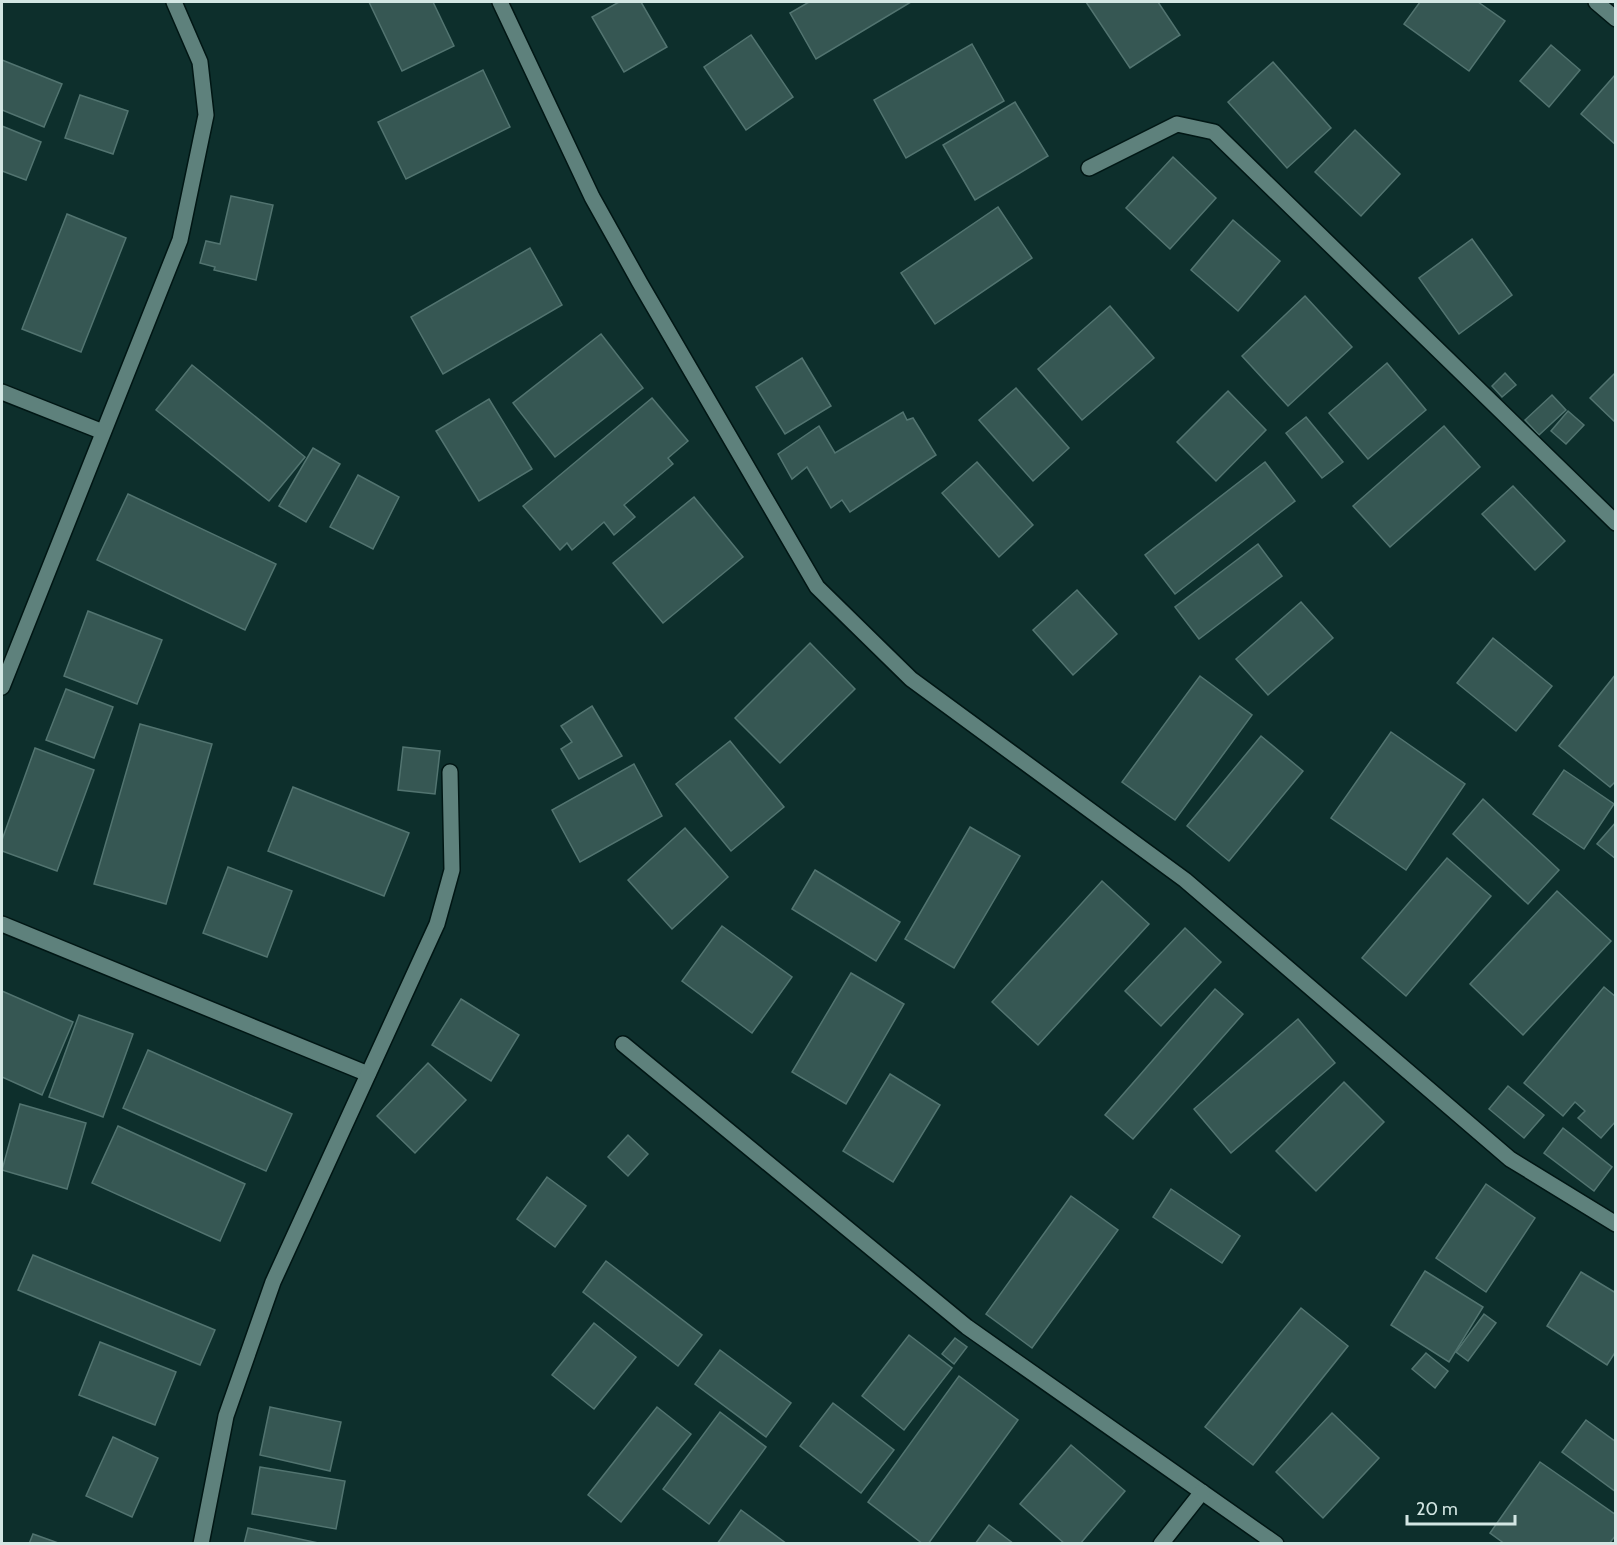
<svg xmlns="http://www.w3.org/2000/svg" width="1617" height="1545" font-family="Cabin,sans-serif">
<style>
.building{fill:#365753;stroke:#527470;stroke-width:1.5}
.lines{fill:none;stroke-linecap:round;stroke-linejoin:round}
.minor-casing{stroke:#001614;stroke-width:18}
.minor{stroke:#5e817c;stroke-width:15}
</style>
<rect width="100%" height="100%" fill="#0d2f2c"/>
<g class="building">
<path d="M369,2H433L454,46L402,71Z"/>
<path d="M619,2H641L667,47L624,72L592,17Z"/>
<path d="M809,2H911L816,59L790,13Z"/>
<path d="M1086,2H1158L1180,35L1130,68Z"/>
<path d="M1420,2H1478L1505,21L1469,71L1404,24Z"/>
<path d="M751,35L793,97L746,130L704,67Z"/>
<path d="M972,44L1004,101L906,158L874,100Z"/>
<path d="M1551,45L1580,70L1549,107L1520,81Z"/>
<path d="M2,60L62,84L44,127L2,110Z"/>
<path d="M1273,62L1331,128L1287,168L1228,102Z"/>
<path d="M483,70L510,127L406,179L378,122Z"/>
<path d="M1615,75H1616V145L1581,114Z"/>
<path d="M80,95L128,111L113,154L65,138Z"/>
<path d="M1015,102L1048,156L975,200L943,145Z"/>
<path d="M2,126L41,142L26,180L2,171Z"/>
<path d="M1355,130L1400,174L1361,216L1315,172Z"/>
<path d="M1173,157L1216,198L1170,249L1126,208Z"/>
<path d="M231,196L273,205L256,280L214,270L215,267L200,263L206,241L220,244Z"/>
<path d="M998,207L1032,258L935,324L901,273Z"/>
<path d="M67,214L126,238L81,352L22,329Z"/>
<path d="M1233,220L1280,261L1238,311L1191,270Z"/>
<path d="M1472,239L1512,295L1459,334L1419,278Z"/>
<path d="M530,248L562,305L443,374L411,317Z"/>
<path d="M1305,296L1352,347L1288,406L1242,356Z"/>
<path d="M1110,306L1154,358L1082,420L1038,369Z"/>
<path d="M601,334L643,388L555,457L513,403Z"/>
<path d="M802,358L831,406L785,434L756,387Z"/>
<path d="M1387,363L1426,410L1368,459L1329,413Z"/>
<path d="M192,365L305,457L269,501L156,410Z"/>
<path d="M1616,372V423L1590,398Z"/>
<path d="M1505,373L1516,385L1502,397L1492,386Z"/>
<path d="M1016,388L1069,448L1033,481L979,420Z"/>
<path d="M1228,391L1266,430L1216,481L1177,442Z"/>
<path d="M1552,395L1566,410L1539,435L1525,420Z"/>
<path d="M652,398L688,441L668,458L673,464L624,505L635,517L614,535L604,522L572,550L567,543L560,550L523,506Z"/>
<path d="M489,399L532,469L479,501L436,431Z"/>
<path d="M1568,411L1584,425L1566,444L1551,431Z"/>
<path d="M903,412L907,420L913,418L936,455L850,512L842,500L831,508L807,467L792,479L778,454L819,426L835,453Z"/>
<path d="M1306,417L1343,462L1322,478L1286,433Z"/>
<path d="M1444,426L1480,467L1390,547L1353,506Z"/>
<path d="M313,448L340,464L306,522L279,506Z"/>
<path d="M977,462L1033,525L999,557L942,493Z"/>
<path d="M1265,462L1295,501L1175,594L1145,555Z"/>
<path d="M358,475L399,497L373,549L330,527Z"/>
<path d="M1513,486L1565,541L1535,570L1482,514Z"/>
<path d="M128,494L276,564L245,630L97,560Z"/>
<path d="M694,497L743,557L663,623L613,563Z"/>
<path d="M1258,544L1282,576L1199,639L1175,607Z"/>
<path d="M1077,590L1117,634L1073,675L1033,630Z"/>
<path d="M1301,602L1333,638L1268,695L1236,659Z"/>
<path d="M88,611L162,640L137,704L64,676Z"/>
<path d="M1493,638L1552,686L1516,731L1457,683Z"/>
<path d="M810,643L855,689L780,763L735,718Z"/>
<path d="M1616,674V781L1610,787L1559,746Z"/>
<path d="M1200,676L1252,715L1175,820L1122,782Z"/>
<path d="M66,689L113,707L94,758L46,740Z"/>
<path d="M592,706L622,756L579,779L561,749L572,742L561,726Z"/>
<path d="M140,724L212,744L166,904L94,884Z"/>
<path d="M1391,732L1465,784L1406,870L1331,818Z"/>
<path d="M1261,736L1303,771L1229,861L1187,826Z"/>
<path d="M730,741L784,807L731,851L676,784Z"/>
<path d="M403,747L440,751L435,794L398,790Z"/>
<path d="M35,748L94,770L57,871L2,851V840Z"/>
<path d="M634,764L662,816L580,862L552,810Z"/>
<path d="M1564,770L1614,804L1584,849L1533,814Z"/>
<path d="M293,787L409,833L384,896L268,851Z"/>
<path d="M1483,799L1559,870L1528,904L1453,834Z"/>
<path d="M1616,822V859L1597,844Z"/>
<path d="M970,827L1020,856L954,968L905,939Z"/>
<path d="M685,828L728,877L672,929L628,880Z"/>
<path d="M1447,858L1491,896L1406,996L1362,958Z"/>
<path d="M228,867L292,891L267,957L203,933Z"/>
<path d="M815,870L900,922L876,961L792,909Z"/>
<path d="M1102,881L1149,924L1038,1045L992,1002Z"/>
<path d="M1557,891L1611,941L1523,1035L1470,984Z"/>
<path d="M722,926L792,977L752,1033L682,981Z"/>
<path d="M1185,928L1221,962L1161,1026L1125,991Z"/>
<path d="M851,973L904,1004L846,1104L792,1072Z"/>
<path d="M1604,987L1616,997V1121L1601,1138L1578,1118L1585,1111L1575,1102L1563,1116L1524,1083Z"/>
<path d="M1215,989L1243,1014L1133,1139L1105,1115Z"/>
<path d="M2,991L73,1022L42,1095L2,1077Z"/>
<path d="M461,999L519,1035L491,1081L432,1045Z"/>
<path d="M79,1015L133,1034L103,1117L49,1097Z"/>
<path d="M1298,1019L1335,1063L1231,1153L1194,1109Z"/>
<path d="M148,1050L292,1114L266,1171L123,1108Z"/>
<path d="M428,1063L466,1100L415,1153L377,1116Z"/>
<path d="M890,1074L940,1105L893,1182L843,1151Z"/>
<path d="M1344,1082L1384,1122L1316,1191L1276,1151Z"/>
<path d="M1508,1086L1544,1115L1524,1138L1489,1109Z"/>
<path d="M20,1104L86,1123L67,1189L2,1170Z"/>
<path d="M118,1126L245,1184L220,1241L92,1183Z"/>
<path d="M1563,1128L1612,1167L1594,1191L1544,1153Z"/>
<path d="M628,1135L648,1154L628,1176L608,1157Z"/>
<path d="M547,1177L586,1206L555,1247L517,1219Z"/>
<path d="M1486,1184L1535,1218L1486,1292L1436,1258Z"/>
<path d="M1171,1189L1240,1236L1222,1263L1153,1217Z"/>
<path d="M1071,1196L1118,1230L1032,1348L986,1314Z"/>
<path d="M33,1255L215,1330L200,1365L18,1290Z"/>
<path d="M606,1261L702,1335L678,1366L583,1292Z"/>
<path d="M1425,1271L1483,1307L1449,1362L1391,1325Z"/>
<path d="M1581,1272L1616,1293V1351L1607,1365L1547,1326Z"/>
<path d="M1301,1308L1348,1346L1253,1465L1205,1427Z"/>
<path d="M1484,1314L1496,1323L1468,1361L1456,1352Z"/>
<path d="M594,1323L636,1357L594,1409L552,1375Z"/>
<path d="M909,1335L952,1368L904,1430L862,1396Z"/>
<path d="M955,1338L967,1347L954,1364L942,1354Z"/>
<path d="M100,1342L176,1372L155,1425L79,1395Z"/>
<path d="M720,1350L791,1403L766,1437L695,1384Z"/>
<path d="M1426,1353L1448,1371L1435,1388L1412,1369Z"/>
<path d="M959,1376L1018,1420L928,1544H923L868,1502Z"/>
<path d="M833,1403L894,1450L861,1493L800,1446Z"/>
<path d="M270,1407L341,1422L330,1471L260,1455Z"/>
<path d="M657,1407L691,1434L621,1522L588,1495Z"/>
<path d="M720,1412L766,1447L709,1524L663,1489Z"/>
<path d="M1332,1413L1379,1458L1323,1518L1276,1472Z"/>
<path d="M1586,1420L1616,1442V1492L1562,1452Z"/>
<path d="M113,1437L158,1458L132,1517L86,1496Z"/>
<path d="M1071,1445L1125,1491L1080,1544H1065L1020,1504Z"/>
<path d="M1540,1462L1616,1515V1535L1609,1544H1505L1490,1533Z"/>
<path d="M260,1467L345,1481L336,1529L252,1514Z"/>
<path d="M741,1510L787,1544H717Z"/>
<path d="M989,1525L1014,1544H975Z"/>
<path d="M248,1528L323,1544H244Z"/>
<path d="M33,1534L61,1544H29Z"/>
</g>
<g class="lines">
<g class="minor-casing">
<g id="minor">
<path d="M500,2L592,197L640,283L817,587L911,679L1185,880L1510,1159L1616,1224"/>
<path d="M1596,2L1616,19"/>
<path d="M1089,168L1177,124L1214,132L1616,523"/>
<path d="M2,392L103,432"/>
<path d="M2,687L180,240L206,115L200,62L174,2"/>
<path d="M2,924L368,1074"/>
<path d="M623,1044L967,1327L1276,1544"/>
<path d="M201,1544L226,1416L273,1282L437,924L452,870L450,772"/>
<path d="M1161,1544L1202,1492"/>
</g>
</g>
<use href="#minor" class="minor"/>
</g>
<rect width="1617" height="1545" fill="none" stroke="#d3e6e3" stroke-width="6"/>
<path d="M1407 1515v9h108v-9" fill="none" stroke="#d3e6e3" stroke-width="3"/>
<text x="1416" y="1515" font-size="18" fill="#d3e6e3" stroke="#0d2f2c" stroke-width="4.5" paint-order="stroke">20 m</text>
</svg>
